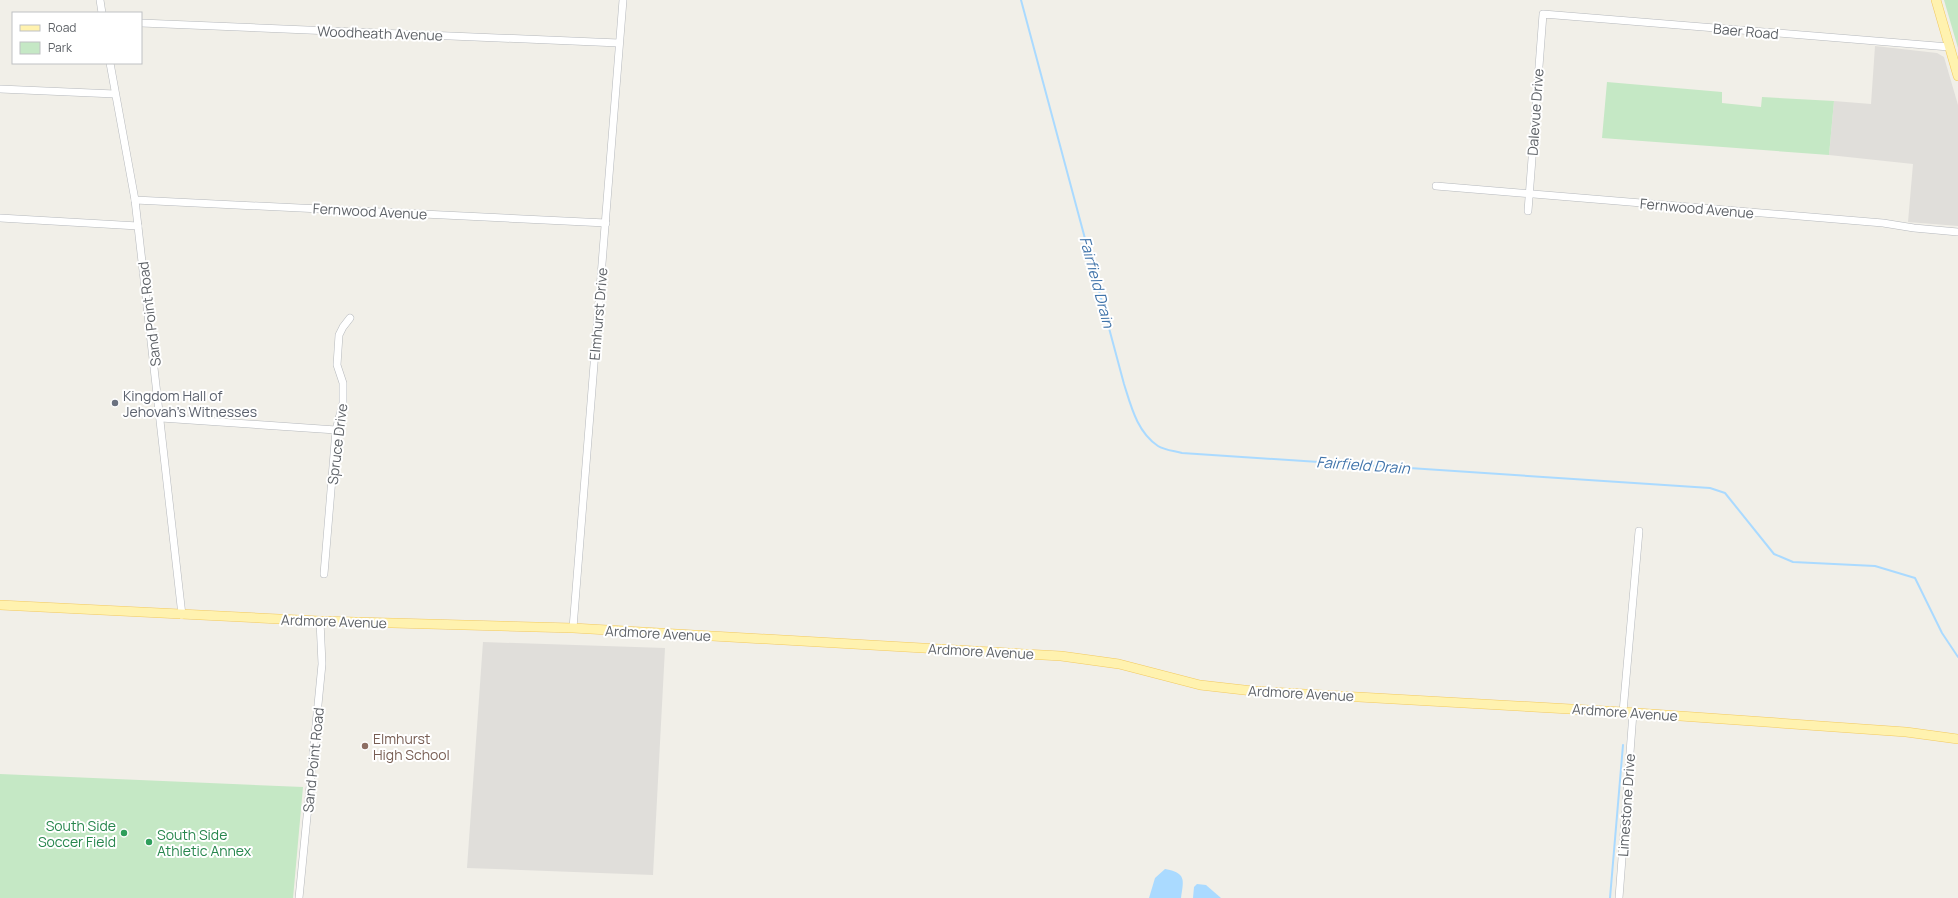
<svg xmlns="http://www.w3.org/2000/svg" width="1958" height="898" font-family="Manrope,sans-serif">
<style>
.industrial{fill:#e0deda}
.green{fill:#c5e8c5}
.water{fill:#aadaff}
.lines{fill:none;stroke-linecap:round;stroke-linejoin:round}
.stream{stroke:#aadaff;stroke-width:2}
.minor-casing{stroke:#b5b8bc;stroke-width:8}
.major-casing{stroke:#f2c960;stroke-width:10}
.minor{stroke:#fff;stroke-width:7}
.major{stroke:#fff2af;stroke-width:9}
.worship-dot{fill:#6b7280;stroke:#fff;stroke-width:1.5}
.education-dot{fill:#8d6e63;stroke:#fff;stroke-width:1.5}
.leisure-dot{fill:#2e9e5b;stroke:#fff;stroke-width:1.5}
.labels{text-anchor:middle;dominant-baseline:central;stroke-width:4;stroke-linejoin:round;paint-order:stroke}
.street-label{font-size:14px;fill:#5f6368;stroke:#fff}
.worship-label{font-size:14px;fill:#5b616d;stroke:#fff;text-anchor:start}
.education-label{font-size:14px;fill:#785e54;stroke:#fff;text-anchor:start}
.leisure-label{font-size:14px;fill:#27864d;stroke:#fff;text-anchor:end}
.water-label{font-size:15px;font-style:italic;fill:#4174aa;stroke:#fff}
</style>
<rect width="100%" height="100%" fill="#f1efe8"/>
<g class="industrial">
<path d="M1875,46L1937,53L1944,57L1958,105V226L1908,222L1913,164L1829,155L1834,101L1871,104Z"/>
<path d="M483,642L665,648L653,875L467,868Z"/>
</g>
<g class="green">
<path d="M1944,0H1958V48Z"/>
<path d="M1607,82L1722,92V103L1761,107L1762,97L1834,101L1829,155L1602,138Z"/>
<path d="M0,774L303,787L293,898H0Z"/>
</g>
<g class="water">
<path d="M1165,869C1186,873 1184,879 1181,898H1149L1155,878Z"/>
<path d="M1197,884L1206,885L1221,898H1193L1194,887Z"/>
</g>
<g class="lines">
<g class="stream">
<path d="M1021,0L1124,384C1131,406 1137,432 1158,446C1164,450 1175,451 1182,453L1710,488L1725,493L1774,554L1793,562L1875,566L1915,578L1942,633L1958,657"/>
<path d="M1610,898L1623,745"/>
</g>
<g class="minor-casing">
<g id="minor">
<path d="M100,0L102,13"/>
<path d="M141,23L619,43"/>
<path d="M110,63L135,200L182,615"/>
<path d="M0,89L115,94"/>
<path d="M1436,186L1883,223L1914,228L1958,232"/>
<path d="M135,200L606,223"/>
<path d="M1528,211L1543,14L1949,47"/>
<path d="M0,218L138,226"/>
<path d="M161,418L336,430"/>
<path d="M324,574L336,430L343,403V383L337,365L339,335L343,327L350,318"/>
<path d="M573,628L623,0"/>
<path d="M1623,712L1639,531"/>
<path d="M299,898L322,664L320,621"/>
<path d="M1619,898L1633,713"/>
</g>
</g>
<g class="major-casing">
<g id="major">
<path d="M1936,0L1958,76"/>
<path d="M0,605L320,621L573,628L1061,656L1119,664L1200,685L1253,691L1623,712L1906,732L1958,739"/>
</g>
</g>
<use href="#minor" class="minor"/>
<use href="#major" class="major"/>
</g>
<circle class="worship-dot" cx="115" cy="403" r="4"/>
<circle class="education-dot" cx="365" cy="746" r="4"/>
<g class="leisure-dot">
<circle cx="124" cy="833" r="4"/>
<circle cx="149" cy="842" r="4"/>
</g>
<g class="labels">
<g class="street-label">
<text transform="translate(1746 31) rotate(5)">Baer Road</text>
<text transform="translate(380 33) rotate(2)">Woodheath Avenue</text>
<text transform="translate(1535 112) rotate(-86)">Dalevue Drive</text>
<text transform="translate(1697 208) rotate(5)">Fernwood Avenue</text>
<text transform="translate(370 211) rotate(3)">Fernwood Avenue</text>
<text transform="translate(149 314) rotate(-97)">Sand Point Road</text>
<text transform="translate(598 314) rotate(-85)">Elmhurst Drive</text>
<text transform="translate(337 444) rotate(-83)">Spruce Drive</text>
<text transform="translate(334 621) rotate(2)">Ardmore Avenue</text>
<text transform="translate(658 633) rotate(3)">Ardmore Avenue</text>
<text transform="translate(981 651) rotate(3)">Ardmore Avenue</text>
<text transform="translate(1301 693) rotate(3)">Ardmore Avenue</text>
<text transform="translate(1625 712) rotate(4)">Ardmore Avenue</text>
<text transform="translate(313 760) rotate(-84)">Sand Point Road</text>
<text transform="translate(1626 805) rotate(-86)">Limestone Drive</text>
</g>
<g class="worship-label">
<text x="123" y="395">Kingdom Hall of<tspan x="123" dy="16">Jehovah's Witnesses</tspan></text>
</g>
<g class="education-label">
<text x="373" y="738">Elmhurst<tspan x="373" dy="16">High School</tspan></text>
</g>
<g class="leisure-label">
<text x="116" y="825">South Side<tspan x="116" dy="16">Soccer Field</tspan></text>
<text x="157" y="834" text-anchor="start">South Side<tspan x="157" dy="16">Athletic Annex</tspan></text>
</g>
<g class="water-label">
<text transform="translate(1097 282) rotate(75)">Fairfield Drain</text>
<text transform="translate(1363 465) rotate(4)">Fairfield Drain</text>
</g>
</g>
<rect x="12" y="12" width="130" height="52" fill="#ffffff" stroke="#bfc1c3"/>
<rect x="20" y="25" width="20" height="6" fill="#fff2af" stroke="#bfc1c3"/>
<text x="48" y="32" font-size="12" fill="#5f6368">Road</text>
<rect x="20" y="42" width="20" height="12" fill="#c5e8c5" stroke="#bfc1c3"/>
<text x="48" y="52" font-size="12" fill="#5f6368">Park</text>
</svg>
